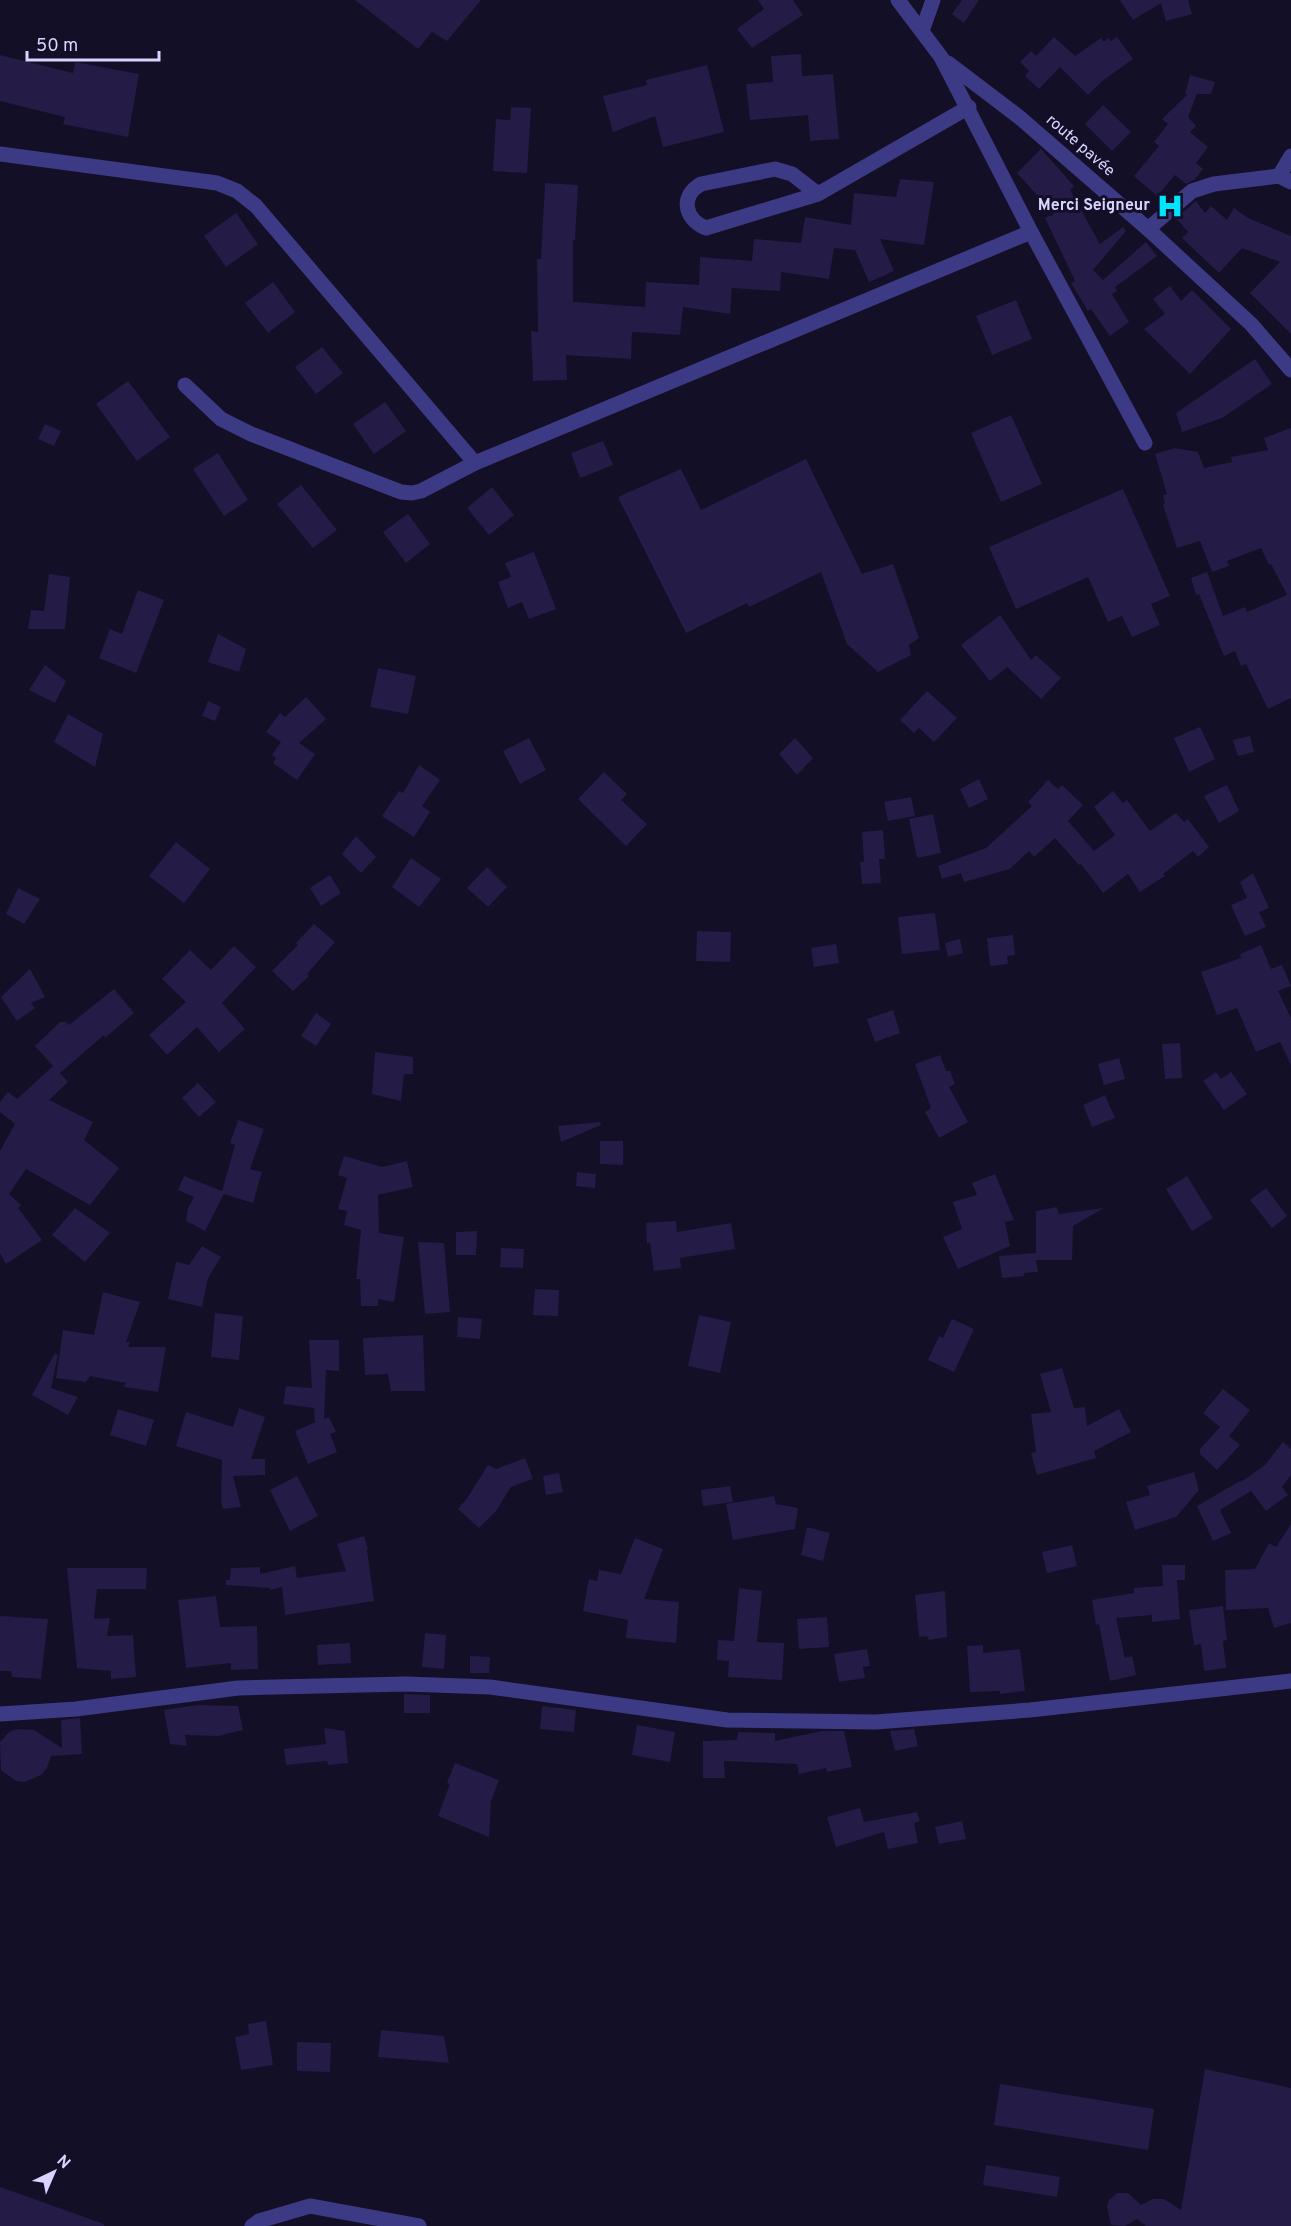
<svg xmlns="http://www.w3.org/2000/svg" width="1291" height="2226" font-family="Overpass,sans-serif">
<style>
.building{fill:#241b47}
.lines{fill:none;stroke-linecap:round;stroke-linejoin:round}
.minor{stroke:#3d3a85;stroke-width:15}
.labels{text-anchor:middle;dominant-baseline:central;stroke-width:6;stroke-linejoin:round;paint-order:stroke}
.street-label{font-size:16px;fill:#d9d4ff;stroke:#130f26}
.poi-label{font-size:16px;font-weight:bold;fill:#d9d4ff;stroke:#130f26;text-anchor:end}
</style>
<rect width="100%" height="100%" fill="#130f26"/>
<g class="building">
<path d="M355,0H481L447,41L432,32L418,49Z"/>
<path d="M758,0H793L803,15L752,48L737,29L764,9Z"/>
<path d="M962,0H979L964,23L952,14Z"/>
<path d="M1120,0H1188L1192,14L1166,21L1161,3L1133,20Z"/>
<path d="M1054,37L1075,56L1101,38L1104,42L1108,38L1111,41L1117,37L1133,59L1101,82L1088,95L1060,67L1039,89L1025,76L1029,71L1020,62L1031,51L1036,56Z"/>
<path d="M801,54L802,76L833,74L839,139L810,141L808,115L750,120L746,84L773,82L771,56Z"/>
<path d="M0,55L73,73L75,62L139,74L128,137L63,124L65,117L0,101Z"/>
<path d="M707,65L724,132L663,147L655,116L613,132L603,96L647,85L646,80Z"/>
<path d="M1190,75L1215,82L1211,94H1197L1188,117L1196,126L1190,132L1208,147L1196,163L1203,169L1194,180L1186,184L1175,175L1157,196L1134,176L1159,146L1154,142L1168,124L1162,119L1188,94H1185Z"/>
<path d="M1103,105L1131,132L1112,151L1085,124Z"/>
<path d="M511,107L531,108L527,173L493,171L496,119L510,120Z"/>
<path d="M1041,149L1074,186L1070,190L1100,244L1123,227L1126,231L1093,270L1103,280L1146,242L1157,256L1115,287L1117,291L1112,294L1129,322L1110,336L1091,309L1088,311L1071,283L1075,281L1045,218L1054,214L1017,173Z"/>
<path d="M900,179L934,182L924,245L880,239L894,271L869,282L855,250L834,248L829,279L781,272L780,291L732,288L730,314L683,307L680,335L632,332L631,359L566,355L567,380L533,381L531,331L538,332L537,259H541L545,183L578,185L575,240H573V302L645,307L646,282L699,285L700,257L752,261L754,239L801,243L805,217L851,225L854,193L896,197Z"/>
<path d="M1196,201L1205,213L1211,206L1227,220L1234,208L1248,218L1291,236V334L1250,293L1280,262L1242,248L1219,273L1182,238L1188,232L1176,218Z"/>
<path d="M236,213L258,244L226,267L204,236Z"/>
<path d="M273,282L295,312L268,333L245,303Z"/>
<path d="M1170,286L1181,301L1192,290L1231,329L1190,374L1144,329L1165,314L1153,299Z"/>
<path d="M1016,300L1032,339L992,355L976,316Z"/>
<path d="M322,347L343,373L316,394L295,367Z"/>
<path d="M1255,359L1272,384L1222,418L1182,432L1176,413Z"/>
<path d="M128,381L170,437L137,461L96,404Z"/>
<path d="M385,402L406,431L374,454L353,424Z"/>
<path d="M1011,415L1042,484L1001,502L971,433Z"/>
<path d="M45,424L61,431L54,446L38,439Z"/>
<path d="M1291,428V698L1268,709L1246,664L1241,666L1235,651L1224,656L1199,594L1196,595L1191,578L1207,572L1223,616L1245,607L1247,612L1287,595L1271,564L1269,565L1261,548L1227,561L1229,566L1212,572L1200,541L1177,548L1163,505L1165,504L1163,495L1167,494L1155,454L1175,448L1198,452L1204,468L1232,462L1231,457L1268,450L1264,438Z"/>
<path d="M603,441L613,465L580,478L571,453Z"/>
<path d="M218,453L248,500L224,516L193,469Z"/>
<path d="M806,459L862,574L893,564L919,638L909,645L911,655L878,672L847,644L821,572L749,607L747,603L686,633L618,497L681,469L701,510Z"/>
<path d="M301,485L337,530L313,548L277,504Z"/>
<path d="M492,487L514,515L489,535L467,508Z"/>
<path d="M1123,489L1170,596L1151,604L1160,625L1132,637L1122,616L1108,622L1088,577L1016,609L989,547Z"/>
<path d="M408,514L430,544L406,563L383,532Z"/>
<path d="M534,552L556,609L529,619L522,602L508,608L498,582L511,577L505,563Z"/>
<path d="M49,574L70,577L65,629H28L31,610L44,611Z"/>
<path d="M138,590L164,600L136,673L99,658L110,629L122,634Z"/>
<path d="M1000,615L1031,660L1036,655L1061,678L1041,699L1007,667L990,681L961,645Z"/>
<path d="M218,634L246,649L239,672L208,662Z"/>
<path d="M45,665L66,681L55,703L29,690Z"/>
<path d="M378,668L416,676L408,714L370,707Z"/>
<path d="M927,691L957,718L934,742L919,728L914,733L900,720Z"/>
<path d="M306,697L326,719L299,743L315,754L297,780L273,763L276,758L272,755L281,742L266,732L280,713L285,717Z"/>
<path d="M208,701L221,707L215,721L202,716Z"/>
<path d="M68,714L103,734L95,767L54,742Z"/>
<path d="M1200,727L1215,759L1189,772L1174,738Z"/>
<path d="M1250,736L1254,752L1238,756L1233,740Z"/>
<path d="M529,738L546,770L520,784L503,751Z"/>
<path d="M795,738L813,758L797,775L779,754Z"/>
<path d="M419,765L440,780L422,806L430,812L414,837L382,816L399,791L403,793Z"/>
<path d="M604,772L627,794L621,800L647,824L626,846L578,799Z"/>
<path d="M979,779L988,799L969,808L960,789Z"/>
<path d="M1048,780L1058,789L1062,785L1083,805L1068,821L1094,851L1115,835L1094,807L1113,791L1123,803L1127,800L1150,831L1176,813L1184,822L1188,819L1209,847L1198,857L1193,851L1163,874L1165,876L1140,892L1128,874L1103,893L1081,864L1079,865L1055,838L1034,857L1029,851L1010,869L964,882L961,873L942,879L938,866L986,848L1032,806L1028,802Z"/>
<path d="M1227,785L1239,811L1219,823L1204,796Z"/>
<path d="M911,797L915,816L888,821L884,802Z"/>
<path d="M933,814L941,853L917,858L909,819Z"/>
<path d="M883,830L885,859H879L881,883L862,884L860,862H864L862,832Z"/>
<path d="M356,836L376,857L361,873L342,854Z"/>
<path d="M176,842L210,869L184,903L149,876Z"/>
<path d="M411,858L441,879L419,907L392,887Z"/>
<path d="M487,867L507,887L488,907L467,888Z"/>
<path d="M1253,873L1269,908L1259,912L1266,927L1245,936L1231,905L1247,898L1240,882Z"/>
<path d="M330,875L341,893L321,906L310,888Z"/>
<path d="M18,888L40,899L24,924L6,914Z"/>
<path d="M935,913L940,950L902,954L898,917Z"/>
<path d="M314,924L335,942L307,974L309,976L293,991L272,971L298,945L296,943Z"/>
<path d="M697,931L731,932L730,962L696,961Z"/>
<path d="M1013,935L1015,955L1007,956L1008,964L990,966L987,938Z"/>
<path d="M960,939L963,953L948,957L945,943Z"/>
<path d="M836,944L839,963L814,967L811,948Z"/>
<path d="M1261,945L1271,969L1282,965L1291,986L1278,991L1291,1018V1065L1280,1042L1256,1052L1237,1008L1217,1015L1201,972L1241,958L1240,954Z"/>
<path d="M234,946L256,967L222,1003L245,1029L219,1052L197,1027L167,1055L149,1035L186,1002L162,979L190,950L211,970Z"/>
<path d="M30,969L45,997L31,1003L35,1008L17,1021L1,997Z"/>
<path d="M114,989L134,1013L105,1038L104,1035L60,1073L68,1082L49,1100L93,1122L84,1140L119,1168L90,1205L26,1169L9,1194L21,1205L18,1208L42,1240L6,1264L0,1253V1151L15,1124L0,1112V1102L8,1092L17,1099L53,1066L35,1046L60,1022H66L69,1025Z"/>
<path d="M893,1010L900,1033L875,1042L867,1019Z"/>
<path d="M316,1013L331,1024L316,1046L301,1036Z"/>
<path d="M1180,1043L1182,1078L1165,1079L1162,1044Z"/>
<path d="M375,1052L413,1057V1074H404L401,1101L372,1094Z"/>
<path d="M940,1055L946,1071H950L955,1084L949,1087L968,1122L939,1138L925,1112L931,1108L915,1064Z"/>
<path d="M1119,1058L1125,1079L1104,1085L1098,1064Z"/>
<path d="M1216,1072L1221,1079L1231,1072L1247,1094L1224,1110L1203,1081Z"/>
<path d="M198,1083L216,1102L199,1117L182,1098Z"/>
<path d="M1105,1095L1115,1118L1092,1127L1083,1105Z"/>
<path d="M238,1120L264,1129L250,1169L262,1172L253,1203L224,1194L205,1231L186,1221L188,1208L194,1197L178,1190L184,1176L222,1191L235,1145L230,1143Z"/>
<path d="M600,1122L601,1125L561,1142L558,1126Z"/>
<path d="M600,1141H623V1165L600,1164Z"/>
<path d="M344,1156L382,1167L407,1161L413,1187L378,1195L379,1233L404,1237L394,1302L378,1299V1306H361L360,1279H356L361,1230L344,1225L347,1211L338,1209L347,1178L338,1175Z"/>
<path d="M577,1172L596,1174L595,1188L576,1186Z"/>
<path d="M995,1174L1014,1220L1005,1222L1010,1246L958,1269L943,1237L962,1229L953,1202L977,1195L972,1183Z"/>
<path d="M1187,1176L1213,1218L1192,1231L1166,1189Z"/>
<path d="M1266,1188L1287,1216L1272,1228L1250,1200Z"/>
<path d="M1057,1207L1059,1214L1104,1208L1073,1226L1072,1260H1036L1038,1272L1024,1273V1276L1002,1278L999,1256L1036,1253V1211Z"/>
<path d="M75,1208L110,1233L85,1262L52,1235Z"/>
<path d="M676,1221L677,1232L731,1223L735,1249L680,1258L681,1268L654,1271L650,1243H647L646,1223Z"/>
<path d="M477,1231L476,1255H456V1232Z"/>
<path d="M418,1242L444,1243L450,1312L425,1314Z"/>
<path d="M202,1246L221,1257L208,1278L202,1307L168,1299L176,1262L189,1265Z"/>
<path d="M501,1248L524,1249L523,1268L500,1267Z"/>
<path d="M535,1289L559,1290L558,1316L533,1315Z"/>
<path d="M103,1292L140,1302L126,1342H130L128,1347H166L158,1392L124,1387L126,1383L90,1376L86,1382L56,1378L63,1330L94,1335Z"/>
<path d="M215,1313L243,1316L239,1360L211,1357Z"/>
<path d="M699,1315L731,1322L720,1373L688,1366Z"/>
<path d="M458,1317L482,1319L480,1339L457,1337Z"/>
<path d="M952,1319L974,1329L954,1372L928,1360L939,1336L943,1338Z"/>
<path d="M423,1335L425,1391H391L388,1374L365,1375L363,1338Z"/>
<path d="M309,1340H339V1371L326,1370L324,1419L329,1417L336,1432L330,1434L337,1452L308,1464L295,1431L318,1421L315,1422L314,1408L283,1404L286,1386L312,1388Z"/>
<path d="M55,1353L58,1355L51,1388L78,1397L68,1415L32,1395Z"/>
<path d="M1062,1368L1074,1408L1085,1407L1087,1426L1119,1409L1131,1432L1094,1451L1096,1458L1037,1475L1031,1453L1036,1452L1031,1414L1051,1412L1040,1374Z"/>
<path d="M1223,1389L1250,1410L1229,1436L1240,1445L1217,1470L1200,1454V1449L1220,1427L1203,1413Z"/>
<path d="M239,1408L265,1417L251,1459H265V1475L233,1476L241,1507L223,1509L221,1501L222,1460L176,1446L186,1412L233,1427Z"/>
<path d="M118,1409L154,1420L146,1446L110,1435Z"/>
<path d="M1283,1442L1291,1449V1475L1282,1487L1288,1495L1266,1511L1251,1491L1220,1510L1231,1533L1213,1541L1197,1506L1240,1481L1241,1482L1265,1465Z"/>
<path d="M525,1458L533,1479L511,1487L496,1511L479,1528L458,1509L468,1497L488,1465L496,1469Z"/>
<path d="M1194,1472L1199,1490L1176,1517L1135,1530L1126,1502L1150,1495L1147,1486Z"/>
<path d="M559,1473L563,1492L546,1495L543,1476Z"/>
<path d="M297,1476L318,1516L290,1531L270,1490Z"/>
<path d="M730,1486L733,1502L703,1506L701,1490Z"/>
<path d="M774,1496L776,1504L798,1508L795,1529L733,1540L726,1504Z"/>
<path d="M1291,1524V1623L1274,1628L1268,1608L1226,1610L1225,1570L1255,1569L1269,1543L1276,1547Z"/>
<path d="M807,1527L830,1533L823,1561L801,1555Z"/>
<path d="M364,1536L368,1549L367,1550L374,1601L285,1615L282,1587L270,1590V1588L226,1585V1580H230L231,1568L260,1567V1574L295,1566L297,1578L346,1571L337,1544Z"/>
<path d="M635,1538L663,1549L644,1599L679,1602L676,1643L626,1638L628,1620L583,1611L589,1579L597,1581L599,1570L621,1574Z"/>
<path d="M1072,1545L1077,1566L1047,1573L1042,1552Z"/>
<path d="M1162,1565H1185V1580H1177L1180,1619L1152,1622V1615L1116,1618L1125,1658L1132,1656L1136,1675L1110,1681L1099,1624L1096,1625L1092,1600L1134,1593V1588L1163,1586Z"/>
<path d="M67,1568H147L146,1589H97L94,1619L110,1618L107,1636L133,1635L136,1677L111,1679V1671L77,1668Z"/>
<path d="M739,1588L762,1591L757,1642L784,1643L782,1680L728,1677L729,1661L717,1660L718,1640L734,1641Z"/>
<path d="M945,1591L947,1637L929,1640L927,1636L919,1637L915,1595Z"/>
<path d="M216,1596L220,1627L257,1626L258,1669L231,1670V1663L186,1668L178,1600Z"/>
<path d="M1223,1606L1227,1640L1223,1641L1226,1668L1204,1671L1201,1644L1194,1645L1189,1610Z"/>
<path d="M0,1616L48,1619L41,1679L12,1677L11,1671H0Z"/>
<path d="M827,1617L829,1647L799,1649L797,1619Z"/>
<path d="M425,1633L446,1635L444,1669L422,1667Z"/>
<path d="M350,1643L351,1663L318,1665L317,1645Z"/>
<path d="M983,1645V1653L1020,1649L1025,1691L1000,1694V1691L970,1692L967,1646Z"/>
<path d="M867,1649L870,1666L863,1667L865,1678L839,1682L834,1654Z"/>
<path d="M470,1656L490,1657L489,1673H470Z"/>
<path d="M404,1694L430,1695V1713H404Z"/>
<path d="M197,1705L238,1706L243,1730L218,1736L185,1735L187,1746L170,1744L164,1710Z"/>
<path d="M542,1706L576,1710L574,1732L540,1729Z"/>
<path d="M80,1718L82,1754L51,1756L47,1768L41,1775L25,1782L16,1781L1,1770L0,1742L9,1732L17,1729L34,1730L62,1748L61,1720Z"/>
<path d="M637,1725L675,1732L670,1762L632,1755Z"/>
<path d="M324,1728L345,1731L348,1763L328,1765L327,1761L286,1765L284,1749L326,1744Z"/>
<path d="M914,1729L918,1746L895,1751L890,1731Z"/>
<path d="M822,1731H844L852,1767L827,1772L826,1768L799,1774L797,1764L724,1761L725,1778H703V1741L737,1740L738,1732L775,1733V1741Z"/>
<path d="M455,1763L499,1780L491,1801L489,1837L438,1816L450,1784L447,1783Z"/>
<path d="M860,1808L864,1822L917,1812L920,1821L914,1823L918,1843L888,1849L884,1832L836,1847L827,1817Z"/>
<path d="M962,1821L966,1839L939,1844L935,1827Z"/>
<path d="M266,2021L273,2065L241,2070L235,2037L249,2034L248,2024Z"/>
<path d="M381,2030L444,2036L449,2063L378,2057Z"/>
<path d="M297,2042L331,2043L330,2072L297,2071Z"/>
<path d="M1205,2069L1291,2088V2226H1146L1137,2219L1125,2226L1111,2225L1107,2206L1109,2200L1117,2193H1128L1141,2205L1153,2199H1164L1181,2210Z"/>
<path d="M1000,2084L1154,2109L1148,2150L994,2125Z"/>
<path d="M986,2165L1060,2177L1057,2197L983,2185Z"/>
<path d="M0,2187L104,2224V2226H0Z"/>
</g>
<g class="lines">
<g class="minor">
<path d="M898,0L941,57L1031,232L1145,443"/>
<path d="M922,31L933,0"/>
<path d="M948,63L1019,117L1148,229L1251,324L1291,370"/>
<path d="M0,154L217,183L237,191L256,206L475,463"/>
<path d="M1279,176L1291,156"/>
<path d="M818,194L792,174L775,169L701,184C680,196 684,219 706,228L818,194L969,107"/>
<path d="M1148,229L1192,191L1214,184L1279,176L1291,182"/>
<path d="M185,385L221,419L251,434L401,492L412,493L421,491L475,463L1031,232"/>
<path d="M0,1714L76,1709L238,1688L406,1684L490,1687L727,1720L876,1722L1030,1710L1291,1681"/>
<path d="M252,2226L259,2221L310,2206L419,2226"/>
</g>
</g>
<defs>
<g id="hospital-bare" transform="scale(2.07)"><path d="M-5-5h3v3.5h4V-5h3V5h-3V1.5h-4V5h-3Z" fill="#00e5ff" stroke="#130f26" stroke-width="2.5" paint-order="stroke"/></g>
</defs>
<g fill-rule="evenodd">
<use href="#hospital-bare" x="1170" y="206"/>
</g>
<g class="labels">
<g class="street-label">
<text transform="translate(1080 146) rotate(41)">route pavée</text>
</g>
<g class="poi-label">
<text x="1150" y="206">Merci Seigneur</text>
</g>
</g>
<g transform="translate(54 2172) rotate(44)" stroke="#130f26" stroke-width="4.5" paint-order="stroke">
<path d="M0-4.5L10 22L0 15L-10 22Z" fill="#d9d4ff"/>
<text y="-9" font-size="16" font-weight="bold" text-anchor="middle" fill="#d9d4ff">N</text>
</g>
<path d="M27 51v9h132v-9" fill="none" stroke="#d9d4ff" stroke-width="3"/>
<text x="36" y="51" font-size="18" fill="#d9d4ff" stroke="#130f26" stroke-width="4.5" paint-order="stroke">50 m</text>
</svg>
